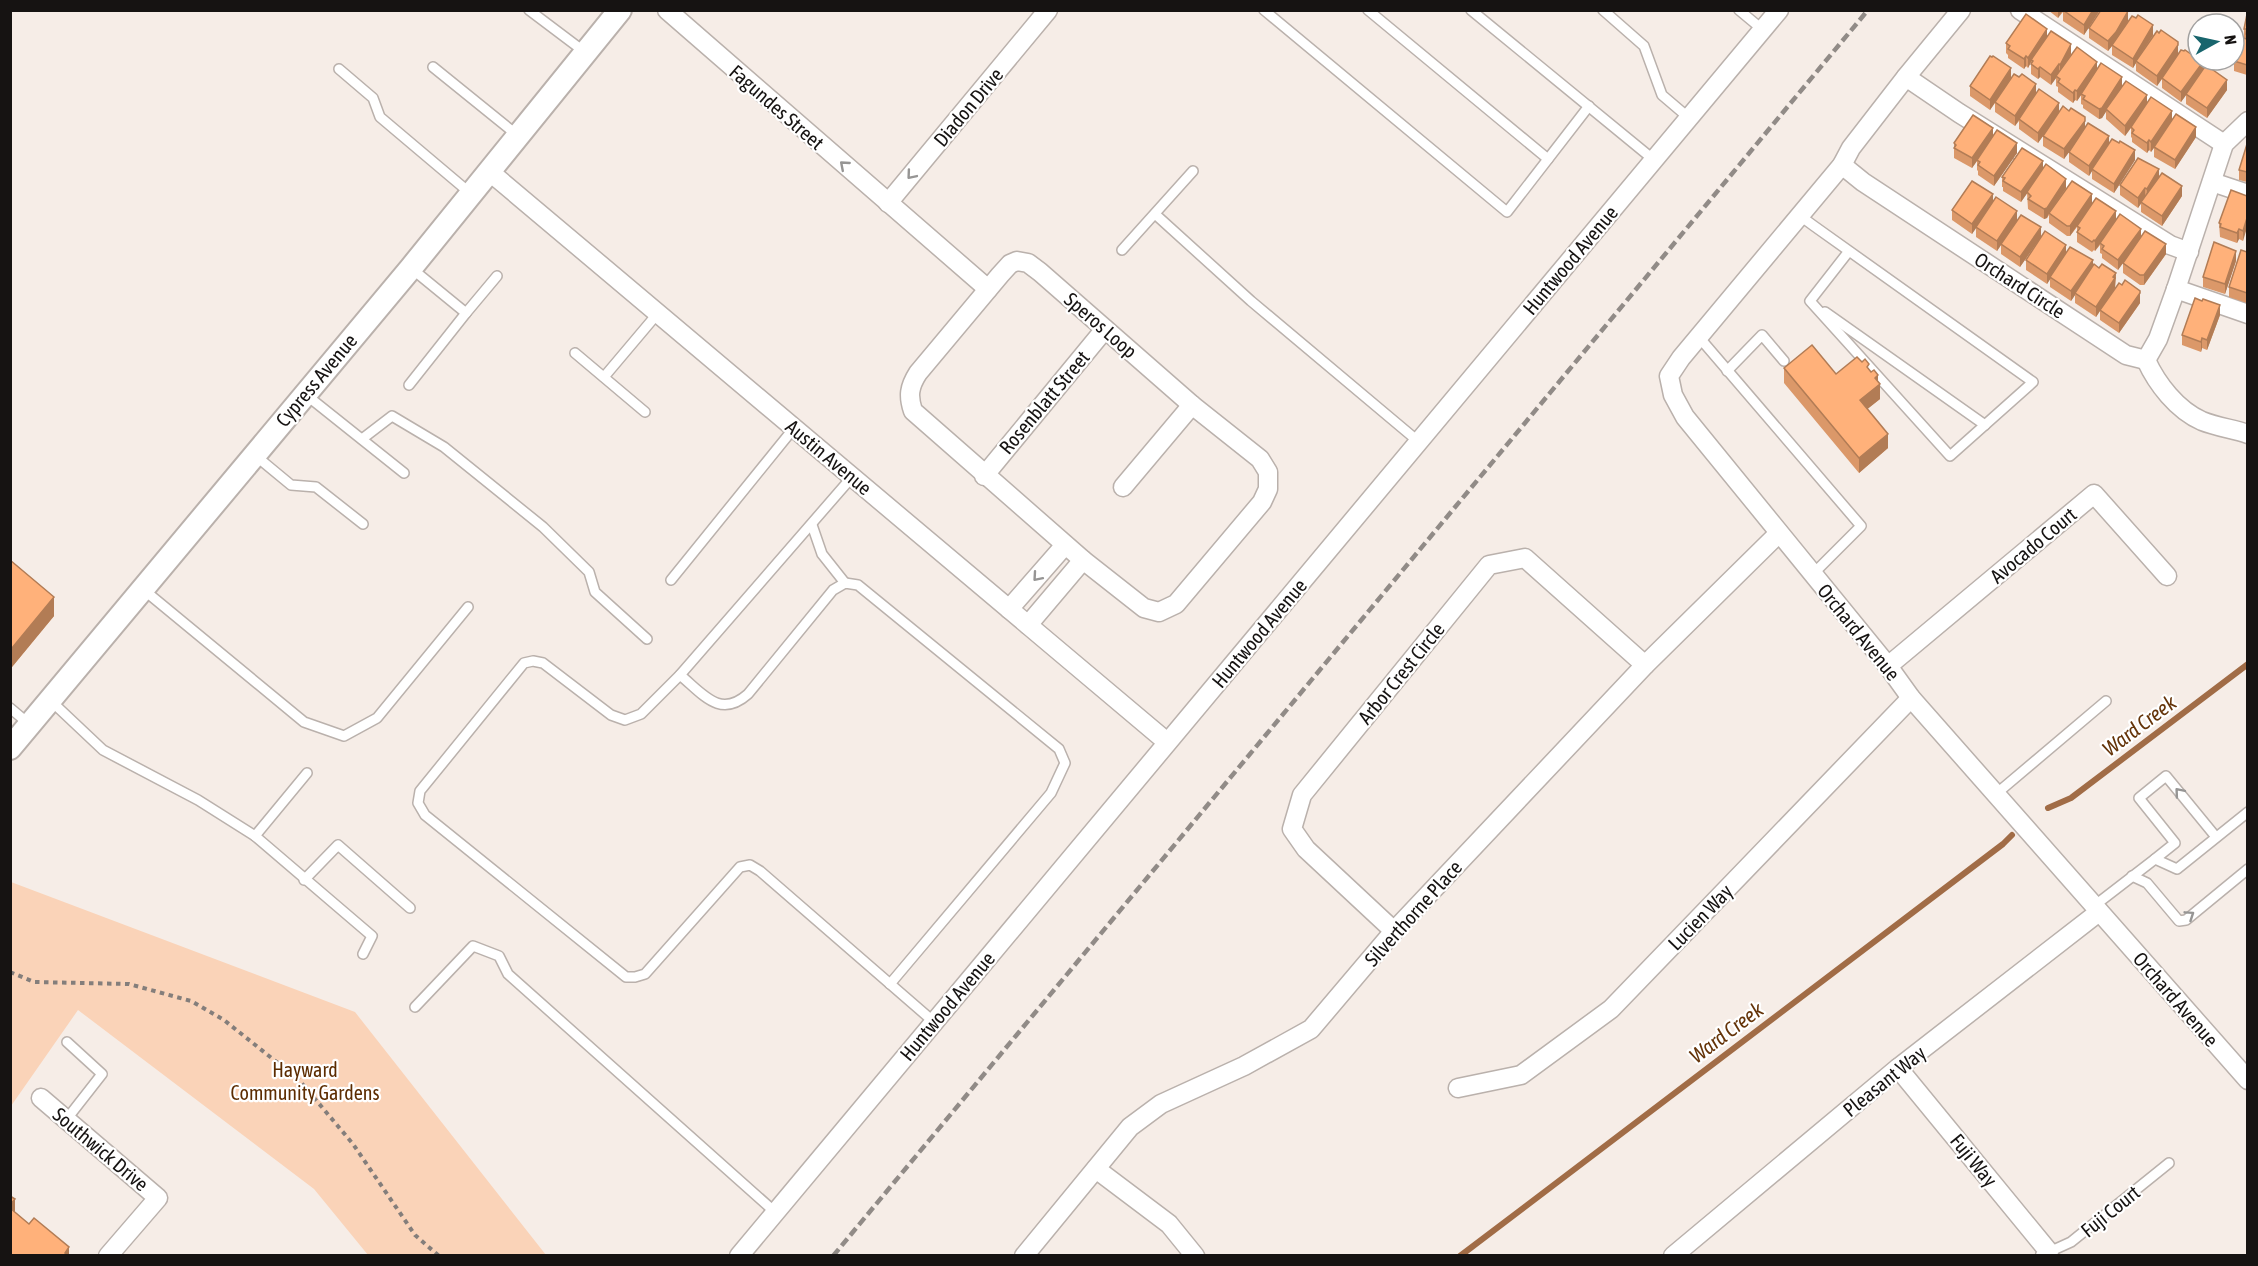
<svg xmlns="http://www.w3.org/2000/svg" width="2258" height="1266" font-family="'Asap Condensed',sans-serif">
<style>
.green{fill:#fad3b8}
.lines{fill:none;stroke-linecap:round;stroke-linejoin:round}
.stream{stroke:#a16c46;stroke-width:6}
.service-casing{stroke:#bab1ac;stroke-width:12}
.minor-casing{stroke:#bab1ac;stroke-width:21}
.tertiary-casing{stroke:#bab1ac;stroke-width:26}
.path{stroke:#847e7b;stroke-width:4;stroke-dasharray:4.5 4.5;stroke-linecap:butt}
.service{stroke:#fff;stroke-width:9}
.minor{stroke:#fff;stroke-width:18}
.tertiary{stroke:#fff;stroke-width:22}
.rail{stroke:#918b87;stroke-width:4.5;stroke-dasharray:9 4.5;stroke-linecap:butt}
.wall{fill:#db9869}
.shaded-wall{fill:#b27c55}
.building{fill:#ffb17a;stroke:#b27c55;stroke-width:1.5}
.oneway{stroke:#969594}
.labels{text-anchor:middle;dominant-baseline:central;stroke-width:4.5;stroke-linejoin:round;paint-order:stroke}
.street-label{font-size:20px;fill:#161312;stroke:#fff}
.park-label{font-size:20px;fill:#5c2c00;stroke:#fff}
.water-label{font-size:21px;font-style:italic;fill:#653409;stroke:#fff}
</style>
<rect width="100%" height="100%" fill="#f6ede7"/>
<path class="green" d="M11,882L355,1012L546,1255H368L314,1189L78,1010L11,1106Z"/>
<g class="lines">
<g class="stream">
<path d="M2048,808L2071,798L2248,664"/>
<path d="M1460,1256L2003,844L2012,835"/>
</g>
<g class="service-casing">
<g id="service">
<path d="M529,10L586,53"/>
<path d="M1264,10L1507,212L1589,106"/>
<path d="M1368,10L1548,159"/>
<path d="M1471,10L1654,160"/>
<path d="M1603,10L1644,46L1662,95L1689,118"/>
<path d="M1739,10L1763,30"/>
<path d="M433,67L517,135"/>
<path d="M339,69L373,98L380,117L470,193"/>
<path d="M1155,214L1251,301L1419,442"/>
<path d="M1799,215L1814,226L2033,382L1950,456L1810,301L1849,251"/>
<path d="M1122,250L1193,171"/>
<path d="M411,268L466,313L497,276"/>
<path d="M1825,312L1985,425"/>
<path d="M1698,336L1861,526L1813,574"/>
<path d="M575,353L645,412"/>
<path d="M1727,371L1762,335L1784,361"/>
<path d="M604,377L658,313"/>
<path d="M409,385L466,313"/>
<path d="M305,394L404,473"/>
<path d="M362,439L392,416L444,447L543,527L589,572L595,592L647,639"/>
<path d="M256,456L291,485L316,487L363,524"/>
<path d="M852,477L680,675L641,714L625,720L611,715L543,663L533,661L524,663L420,791L418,803L425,815L626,977H635L645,974L740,867L750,865L760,871L934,1022"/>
<path d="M812,525L822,554L845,583"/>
<path d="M671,580L794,428"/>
<path d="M144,590L304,722L344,736L377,718L468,607"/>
<path d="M680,675C703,694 720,719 748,694L833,590L845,583L858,585L1059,749L1065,763L1051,793L890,984"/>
<path d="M50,700L103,750L198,800L255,836L307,773"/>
<path d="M10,708L29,724"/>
<path d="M1996,794L2106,701"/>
<path d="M255,836L372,936L363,954"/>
<path d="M2155,859L2175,843L2139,798L2166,776L2216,837"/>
<path d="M2132,876L2147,883L2179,921L2186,920L2248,869"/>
<path d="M304,880L338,845L410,908"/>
<path d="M2094,906L2155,859L2177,869L2248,812"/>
<path d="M415,1007L473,946L499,956L508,974L775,1212"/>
<path d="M66,1120L102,1074L67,1042"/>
<path d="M2049,1252L2071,1242L2169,1163"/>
</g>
</g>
<g class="minor-casing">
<g id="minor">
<path d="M667,10L988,289"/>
<path d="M1961,10L1906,77L1851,148L1842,165L1681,358L1669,376L1673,395L1685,417L1888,666L1911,698L2248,1080"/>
<path d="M2020,10L2224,144"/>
<path d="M1906,77L1959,113L2170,245L2189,252"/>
<path d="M1842,165L1863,182L2126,355L2146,360L2158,339L2176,289L2224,144L2248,121"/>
<path d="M490,172L1167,742"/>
<path d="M2212,182L2248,194"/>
<path d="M888,203L1048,10"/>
<path d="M1017,261L1028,263L1040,272L1192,405L1260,459L1268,472V489L1262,502L1176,604L1159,612L1144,608L1083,560L913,411C908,396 909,387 918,373L1000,275L1010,264Z"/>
<path d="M2176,289L2248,314"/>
<path d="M2146,360C2157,384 2177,410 2202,421C2217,427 2233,429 2248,434"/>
<path d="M984,476L1105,329"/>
<path d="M1123,487L1192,405"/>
<path d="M1009,609L1065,545"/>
<path d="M1028,625L1083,560"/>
<path d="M1888,666L2094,494L2167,576"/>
<path d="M1394,931L1306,849L1292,829L1302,795L1489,565L1525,558L1645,665"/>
<path d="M1898,1068L2049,1252L2045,1256"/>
<path d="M1458,1088L1521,1075L1611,1009L1911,698"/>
<path d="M41,1098L158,1198L108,1256"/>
<path d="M1096,1169L1169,1224L1195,1256"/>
<path d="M739,1256L1779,10"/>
<path d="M1024,1256L1130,1127L1161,1104L1244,1066L1311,1029L1394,931L1645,665L1779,533"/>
<path d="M1673,1256L1898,1068L2099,912"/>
</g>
</g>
<g class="tertiary-casing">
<path id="tertiary" d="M10,748L411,268L620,10"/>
</g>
<path class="path" d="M10,972L34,982L129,984L191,1001L224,1020L299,1080L353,1144L415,1235L439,1256"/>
<use href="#service" class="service"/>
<use href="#minor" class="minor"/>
<use href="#tertiary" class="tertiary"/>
<path class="rail" d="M833,1256L1868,10"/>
</g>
<g class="wall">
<path d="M2048,10H2100L2084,35L2063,21V12L2058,18Z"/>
<path d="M2247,14V75L2234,71V61L2244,38V29Z"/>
<path d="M2128,21L2153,35L2178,54L2203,70L2227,90L2207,118L2186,104V95L2181,102L2162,88V79L2157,86L2136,71V63L2133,68L2112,55V46L2108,51L2089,38V28Z"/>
<path d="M2047,36L2071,54L2147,102L2196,137L2175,169L2154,157V148L2151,152L2149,150L2147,153L2132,142V138L2131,137V128L2125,136L2106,119V111L2102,118L2099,119L2083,108V105L2081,104V95L2077,101L2075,100L2073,103L2058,92V87L2056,86V78L2051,85L2040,77L2038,79L2031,74V62L2028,68L2026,66L2024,69L2008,58V55L2006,53V43Z"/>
<path d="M2011,78L2036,93L2059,112L2085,128L2135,160L2114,193L2092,179V170L2089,176L2069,162V152L2064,159L2043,146V136L2038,143L2019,129V121L2015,126L1995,112V103L1990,110L1970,96V86Z"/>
<path d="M1993,136L2017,153L1994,186L1978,175V171L1977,170V161L1972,168L1954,158V143Z"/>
<path d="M2247,144V182L2239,180V170Z"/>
<path d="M2043,170L2066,188L2116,219L2166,254L2144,285H2140L2123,273V262L2118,270L2102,258V254L2100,253V245L2095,251L2094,250L2092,252L2077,242V227L2070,236H2067L2049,223V215L2047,218L2044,219L2028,209L2027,193L2021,202L2003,191V187H2002V177Z"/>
<path d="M2159,177L2182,196L2162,226L2141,212V203L2138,208L2120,195V185Z"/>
<path d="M2247,196L2243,241L2239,239L2237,243L2220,237L2219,223Z"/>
<path d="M1993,201L2017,221L2066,254L2093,267L2099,268L2116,273L2115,288L2140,303L2119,333L2100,320V311L2096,317L2075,303V295L2071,301L2050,287V279L2047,284L2026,270V260L2038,241L2020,267L2001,254V245L1997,251L1976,237V227L1972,234L1952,220V210Z"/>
<path d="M2247,252V303L2229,297V287Z"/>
<path d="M2236,261L2225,294L2203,287V277Z"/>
<path d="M2220,315L2207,350L2202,348L2201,352L2182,345V335Z"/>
<path d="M1784,368L1836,374L1869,370L1878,381L1880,399L1867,409L1888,448L1859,473L1784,383Z"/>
<path d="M10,561L54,616L12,667L10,666Z"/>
</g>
<g class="shaded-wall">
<path d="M2058,10H2063L2058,18Z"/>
<path d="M2093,10H2100L2084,35V25Z"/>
<path d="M2128,11V21L2112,45V46L2108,51V41Z"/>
<path d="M2153,25V35L2136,61V63L2133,68V59Z"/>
<path d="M2047,29V39L2031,60V62L2028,68V58Z"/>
<path d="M2071,44V54L2060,75V65Z"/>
<path d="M2178,45V55L2157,86V76Z"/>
<path d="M2026,56V66L2024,69V59Z"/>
<path d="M2097,62V72L2077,101V91Z"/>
<path d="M2203,62V72L2181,102V92Z"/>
<path d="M2059,64V74L2051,85V75Z"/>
<path d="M2040,67V77L2038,79V69Z"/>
<path d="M2011,68V78L1990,110V100Z"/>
<path d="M2122,77V87L2102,118L2099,119V109Z"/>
<path d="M2227,80V90L2207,118V108Z"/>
<path d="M2036,84V93L2015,126V116Z"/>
<path d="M2075,90V100L2073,103V93Z"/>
<path d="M2147,95V105L2125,136V126Z"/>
<path d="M2059,103V113L2038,143V133Z"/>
<path d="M2172,111V121L2151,152V142Z"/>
<path d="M2085,117V130L2064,159V149Z"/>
<path d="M2196,127V137L2175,169V160Z"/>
<path d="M1993,128V138L1972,168V158Z"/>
<path d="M2109,136V145L2089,176V166Z"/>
<path d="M2149,140V150L2147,153V143Z"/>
<path d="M2017,143V153L1994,186V176Z"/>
<path d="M2135,150V160L2114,193V184Z"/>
<path d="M2043,161V171L2021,202V192Z"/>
<path d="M2159,169V179L2147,199V189Z"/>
<path d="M2066,179V188L2049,213L2047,218L2044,219V209Z"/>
<path d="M2182,186V196L2162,226V216Z"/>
<path d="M2145,188V198L2138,208V198Z"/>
<path d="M1993,194V204L1972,234V224Z"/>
<path d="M2092,194V204L2070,236V226Z"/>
<path d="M2017,211V221L1997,251V241Z"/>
<path d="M2116,211V221L2095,251V241Z"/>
<path d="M2247,218V228L2243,241V231Z"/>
<path d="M2041,227V237L2020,267V257Z"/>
<path d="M2141,229V239L2118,270V260Z"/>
<path d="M2239,229V239L2237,243V233Z"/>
<path d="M2166,244V254L2144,285V275Z"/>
<path d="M2066,245V255L2047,284V274Z"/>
<path d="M2236,251V261L2225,294V284Z"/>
<path d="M2093,260V270L2075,293V295L2071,301V291Z"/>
<path d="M2116,273L2115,288L2096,317V307Z"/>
<path d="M2140,293V303L2119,333V323Z"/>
<path d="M2220,305V315L2207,350V340Z"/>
<path d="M2202,338V348L2201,352V342Z"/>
<path d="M1878,375V385L1880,384V399L1860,415V400L1875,378Z"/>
<path d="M1888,434V448L1859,473V458Z"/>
<path d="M54,597V616L12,667V648Z"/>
<path d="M15,1199V1219L10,1224V1205Z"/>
<path d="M69,1247V1256H65V1253Z"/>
</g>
<g class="building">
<path d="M2063,10H2093L2084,25Z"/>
<path d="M2101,10L2128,11L2116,32L2108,41L2089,28Z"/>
<path d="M2026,14L2047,29L2028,58L2026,56L2024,59L2008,49L2010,46L2006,43Z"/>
<path d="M2247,14V35L2246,34L2247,29H2244Z"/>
<path d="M2138,15L2153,25L2133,59L2112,45L2132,16L2136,18Z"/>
<path d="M2161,30L2178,42V45L2157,76L2136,61L2157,31L2159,33Z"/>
<path d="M2051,31L2071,44L2060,65L2059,64L2051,75L2040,67L2038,69L2031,64L2033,61L2031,60Z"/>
<path d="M2243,38L2247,39V65L2234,61L2239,41L2242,42Z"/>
<path d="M2077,47L2097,62L2077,91L2075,90L2073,93L2058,82L2060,79L2056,76Z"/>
<path d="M2181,50L2184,51L2185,50L2198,59V60L2203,62L2181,92L2162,78Z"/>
<path d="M1990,56L1992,57L1993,56L2011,68L1990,100L1970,86Z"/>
<path d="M2101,63L2122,77L2102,108L2099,109L2083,99L2085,96L2081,94Z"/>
<path d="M2206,65L2227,80L2207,108L2186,94Z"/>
<path d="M2014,74L2019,77L2022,74L2036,84L2015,116L1995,102Z"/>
<path d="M2126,81L2147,95L2125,126L2106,109Z"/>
<path d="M2039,89L2059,103L2038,133L2019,119Z"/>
<path d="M2151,97L2172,111L2151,142L2149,140L2147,143L2132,133L2134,130L2131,127Z"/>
<path d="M2063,106L2069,111L2071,108L2085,117V121L2064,149L2043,136Z"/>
<path d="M2176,114L2196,127L2175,160L2154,147Z"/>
<path d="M1973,115L1993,128L1972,158L1954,148L1956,145L1954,143Z"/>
<path d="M2088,123L2109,136L2089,166L2069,152Z"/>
<path d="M1997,130L2017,143L1994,176L1978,165L1980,162L1977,160Z"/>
<path d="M2112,139L2119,143L2120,141L2135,150L2114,184L2092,169Z"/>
<path d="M2247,144V172L2239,170Z"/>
<path d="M2022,148L2043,161L2021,192L2003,181L2005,178L2002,177Z"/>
<path d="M2138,158L2159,169L2147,189L2145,188L2138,198L2120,185Z"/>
<path d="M2046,164L2066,179L2047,208L2044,209L2028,199L2031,196L2027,192Z"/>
<path d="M2162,173L2182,186L2162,216L2141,202Z"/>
<path d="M1972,181L1993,194L1972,224L1952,210Z"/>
<path d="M2072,181L2092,194L2070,226H2067L2049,213Z"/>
<path d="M2231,190L2247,196V218L2243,231L2239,229L2237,233L2220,227L2221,224L2219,223Z"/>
<path d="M1996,197L2017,211L1997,241L1976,227Z"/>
<path d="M2096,198L2116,211L2095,241L2094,240L2092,242L2077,232L2080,228L2077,226Z"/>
<path d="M2120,214L2141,229L2118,260L2102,249L2104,246L2100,243Z"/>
<path d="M2021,215L2041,227L2020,257L2001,244Z"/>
<path d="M2045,231L2066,245L2047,274L2026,260Z"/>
<path d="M2145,231L2166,244L2144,275H2140L2123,263Z"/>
<path d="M2214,242L2236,251L2225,284L2203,277Z"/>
<path d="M2070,247L2093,260L2071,291L2050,277Z"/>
<path d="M2241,250L2247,252V293L2229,287Z"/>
<path d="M2094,264L2099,268L2102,264L2116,273L2113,277L2115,278L2096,307L2075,293Z"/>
<path d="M2125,280L2140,291V293L2119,323L2100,310L2119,283L2122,285Z"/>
<path d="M2195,298L2202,301L2203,299L2220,305L2207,340L2202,338L2201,342L2182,335Z"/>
<path d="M1812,345L1836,374L1857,357L1862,362L1865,359L1869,364L1867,367L1871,372L1874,370L1878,375L1875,378L1880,384L1860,400L1888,434L1859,458L1784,368Z"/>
<path d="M10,560L54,597L12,648L10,646Z"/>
<path d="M10,1196L15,1199L10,1205Z"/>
<path d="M10,1208L29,1224L34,1218L69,1247L65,1253L67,1256H10Z"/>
</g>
<defs><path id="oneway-chevron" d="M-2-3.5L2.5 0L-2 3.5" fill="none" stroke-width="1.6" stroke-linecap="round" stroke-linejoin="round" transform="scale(1.5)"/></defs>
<g class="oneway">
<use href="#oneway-chevron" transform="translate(844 165) rotate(-139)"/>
<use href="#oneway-chevron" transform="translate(911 175) rotate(130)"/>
<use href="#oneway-chevron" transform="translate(1037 577) rotate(131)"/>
<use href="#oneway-chevron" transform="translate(2179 792) rotate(-130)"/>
<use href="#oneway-chevron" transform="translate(2190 915) rotate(-34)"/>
</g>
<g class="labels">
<g class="street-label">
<text transform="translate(777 107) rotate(41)">Fagundes Street</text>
<text transform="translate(968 107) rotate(-50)">Diadon Drive</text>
<text transform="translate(1570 260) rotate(-50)">Huntwood Avenue</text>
<text transform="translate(2020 285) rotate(33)">Orchard Circle</text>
<text transform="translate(1101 325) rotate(41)">Speros Loop</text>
<text transform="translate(316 380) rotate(-50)">Cypress Avenue</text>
<text transform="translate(1044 402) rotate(-50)">Rosenblatt Street</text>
<text transform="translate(829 457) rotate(40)">Austin Avenue</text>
<text transform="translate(2033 545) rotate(-40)">Avocado Court</text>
<text transform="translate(1859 632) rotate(51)">Orchard Avenue</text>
<text transform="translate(1259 633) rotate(-50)">Huntwood Avenue</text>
<text transform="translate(1401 673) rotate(-51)">Arbor Crest Circle</text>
<text transform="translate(1413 913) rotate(-48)">Silverthorne Place</text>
<text transform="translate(1700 917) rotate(-46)">Lucien Way</text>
<text transform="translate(2176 999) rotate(49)">Orchard Avenue</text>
<text transform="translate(947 1006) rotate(-50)">Huntwood Avenue</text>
<text transform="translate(1884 1081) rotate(-39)">Pleasant Way</text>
<text transform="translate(101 1149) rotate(40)">Southwick Drive</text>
<text transform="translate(1974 1160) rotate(51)">Fuji Way</text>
<text transform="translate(2110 1211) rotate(-39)">Fuji Court</text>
</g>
<g class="park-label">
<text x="305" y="1069">Hayward<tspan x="305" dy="23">Community Gardens</tspan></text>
</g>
<g class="water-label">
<text transform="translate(2139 725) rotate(-37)">Ward Creek</text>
<text transform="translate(1726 1032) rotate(-37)">Ward Creek</text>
</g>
</g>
<rect width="2258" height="1266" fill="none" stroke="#161312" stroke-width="24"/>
<g transform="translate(2216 42) rotate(82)"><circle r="28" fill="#ffffff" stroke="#a2a1a0" stroke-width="1.5"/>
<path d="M0-4.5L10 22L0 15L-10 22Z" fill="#18656d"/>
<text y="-9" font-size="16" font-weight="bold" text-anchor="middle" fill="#161312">N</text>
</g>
</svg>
